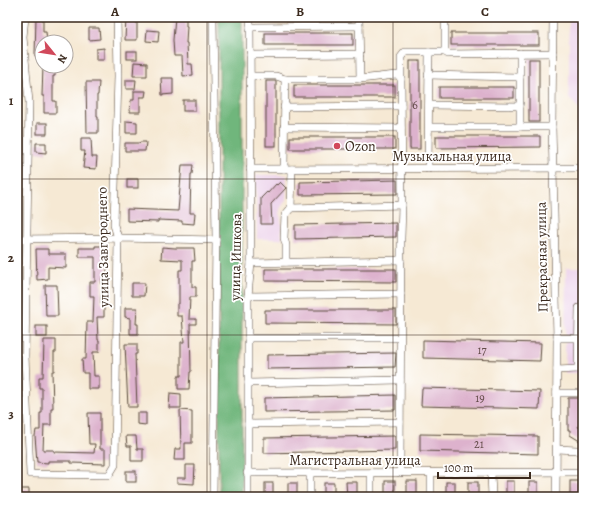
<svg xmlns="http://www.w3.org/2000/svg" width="600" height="514" font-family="Alegreya,serif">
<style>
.built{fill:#ecd1ea}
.forest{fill:#70b67b;stroke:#56704c}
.building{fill:#ddb2cd}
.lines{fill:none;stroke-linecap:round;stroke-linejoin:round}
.minor-casing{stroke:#574739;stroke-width:8}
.minor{stroke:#fff;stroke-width:7}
.grid{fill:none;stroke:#3b2a1e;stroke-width:1;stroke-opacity:0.55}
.poi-dot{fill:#d1495b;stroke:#fff;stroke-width:1.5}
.labels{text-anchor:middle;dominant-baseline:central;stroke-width:3.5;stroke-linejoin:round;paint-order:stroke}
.number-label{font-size:12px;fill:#644c4a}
.poi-label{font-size:14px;fill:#3b2a1e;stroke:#fff;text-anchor:start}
.street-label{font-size:14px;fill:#3b2a1e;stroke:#fff}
.neatline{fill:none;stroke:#3b2a1e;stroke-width:1.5}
.grid-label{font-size:13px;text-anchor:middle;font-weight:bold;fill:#3b2a1e}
</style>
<rect width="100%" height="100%" fill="#fff"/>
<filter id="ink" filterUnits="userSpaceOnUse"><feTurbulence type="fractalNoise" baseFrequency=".025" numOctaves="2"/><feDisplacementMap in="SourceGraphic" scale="8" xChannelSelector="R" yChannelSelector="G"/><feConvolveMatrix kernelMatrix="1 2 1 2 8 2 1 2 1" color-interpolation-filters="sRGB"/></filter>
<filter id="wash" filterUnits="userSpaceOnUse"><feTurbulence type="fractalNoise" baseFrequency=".012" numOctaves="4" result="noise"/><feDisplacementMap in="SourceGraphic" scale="16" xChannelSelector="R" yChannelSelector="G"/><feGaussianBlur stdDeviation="0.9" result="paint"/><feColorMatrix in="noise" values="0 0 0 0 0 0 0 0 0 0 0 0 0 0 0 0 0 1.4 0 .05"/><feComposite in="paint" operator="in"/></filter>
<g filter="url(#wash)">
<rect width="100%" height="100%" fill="#f6e9d4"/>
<g class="built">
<path d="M569,17H583V113L569,98Z"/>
<path d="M257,175H287L286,200L280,209L282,239H257L256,178Z"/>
<path d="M566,268H583V373H565Z"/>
</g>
<rect class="forest" x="219" y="17" width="23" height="480"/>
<g id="blocks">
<g class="building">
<path d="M36,17H43V32H46L47,42H42V56H35Z"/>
<path d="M126,17H137V40H125Z"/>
<path d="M175,17H186V26H187L186,43H187L188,64H192L193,75L183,76L182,56H174L173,40Z"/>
<path d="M89,28H99L100,39L89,40Z"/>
<path d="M147,30L159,31L158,42L146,41Z"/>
<rect x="265" y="33" width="88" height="12"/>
<rect x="451" y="33" width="88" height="12"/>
<path d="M104,48V60H96V49Z"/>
<rect x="127" y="51" width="10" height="8"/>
<rect x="529" y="59" width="10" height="63"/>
<rect x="410" y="61" width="10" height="88"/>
<path d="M134,62L147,63V76H133Z"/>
<path d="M43,66H55V76H53V101H56V113H44V96H42Z"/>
<path d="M161,78H173V94L162,95Z"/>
<path d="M126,80H136L135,89H126Z"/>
<rect x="266" y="81" width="10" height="65"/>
<path d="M86,82H99L98,95H97V117H98V133H87Z"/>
<rect x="294" y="85" width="101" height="12"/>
<rect x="439" y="87" width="75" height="11"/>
<path d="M134,91H146L145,97H140V112H130L131,100H134Z"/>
<rect x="183" y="100" width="12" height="11"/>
<path d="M126,121L137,122V133H126Z"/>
<rect x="37" y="123" width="10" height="11"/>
<path d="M436,136H540V147L436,148Z"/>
<rect x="290" y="137" width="105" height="12"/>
<path d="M81,138H91L92,157H97L96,169L83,168L85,151H81Z"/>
<path d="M140,142H146L145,151H125V143H139Z"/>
<path d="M36,143H46V153L36,152Z"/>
<path d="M182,165H193L192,174H191L190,213H195L194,224L182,223V221L158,220V222L127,221V209L178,211Z"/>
<rect x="127" y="179" width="11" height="9"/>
<path d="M397,180V194L300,195V182Z"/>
<path d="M280,182L286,188L271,204L272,224H261V198L267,192L268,193L276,184L277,185Z"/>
<path d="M396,223V237L295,239V225Z"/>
<path d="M95,246H107V278H102L101,303H104V317H97L98,340H99V352H93L94,376H99V389H88V373H83L82,359H86L87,322H93L94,296H90V282H95V257H79V248H95Z"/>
<path d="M162,247L175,248H194L195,261H192V287H196V297H190L189,319H196V324H190L191,372H190L189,389H178V376H181V342H184L182,316H177V304H179V270H182V260L161,259Z"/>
<path d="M36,249H48V254H66V268L48,267V279L37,280Z"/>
<path d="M265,269H396V282L265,281Z"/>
<path d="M132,283H145L144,296H132Z"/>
<path d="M45,285H57L58,316H46Z"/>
<path d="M125,308H137L136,324H138V334H130V318L125,317Z"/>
<path d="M265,310H396V324L265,323Z"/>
<rect x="36" y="326" width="11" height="11"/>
<path d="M44,340H56V352H54V371H52L53,408H51V425H44L43,450H54V452L94,453L95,444H89L88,413H100V449H105V464L71,463V461H48V463L37,462L35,436L36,430H40V413H42V388H39V377H43Z"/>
<path d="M423,340L541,343L540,361L423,358Z"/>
<path d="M125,344H137V354H135L137,407H128Z"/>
<path d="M396,353L395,367L267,369V355Z"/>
<path d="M422,388L540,391L539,409L421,406Z"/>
<path d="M170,393L181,394V408H169Z"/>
<path d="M395,395V410L264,412V398Z"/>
<path d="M568,398H583V418L578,427L583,430V443L570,435V430H568Z"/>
<path d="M180,410L192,411V443H185V460H174L175,449H181Z"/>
<path d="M137,413H146V425L137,424Z"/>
<path d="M420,434L538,436V454L420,451Z"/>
<path d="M126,436H136L137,449H143V461H131V446H127Z"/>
<path d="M395,436V450L264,453V438Z"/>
<path d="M186,465H195L194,484L177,483V478H186Z"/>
<rect x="126" y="471" width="10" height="11"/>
<rect x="385" y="481" width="10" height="16"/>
<rect x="407" y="481" width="10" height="16"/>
<rect x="506" y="481" width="8" height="16"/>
<rect x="570" y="481" width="9" height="16"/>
<path d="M346,482H357V497H347Z"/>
<rect x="446" y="482" width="9" height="15"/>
<rect x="468" y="482" width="10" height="15"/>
<rect x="529" y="482" width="9" height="15"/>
<rect x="265" y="483" width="8" height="14"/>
<rect x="288" y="483" width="9" height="14"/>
<rect x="324" y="483" width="10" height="14"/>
<rect x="17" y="489" width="12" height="8"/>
</g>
</g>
</g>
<g filter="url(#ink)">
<use href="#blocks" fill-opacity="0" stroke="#574739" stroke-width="1"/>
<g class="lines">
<g class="minor-casing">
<g id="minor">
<path d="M25,17L23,37L29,102L25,356L30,474L109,475L115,465L118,238L114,225L118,76L117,17"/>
<path d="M359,17L360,79"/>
<path d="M445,17V52L448,54L553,53"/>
<path d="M553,17L552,127L557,338L556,497"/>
<path d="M250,27L359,26"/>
<path d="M520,53V127"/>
<path d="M250,55L360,54"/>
<path d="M428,75L520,77"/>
<path d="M250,76H276L285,79H360L396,75L399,76L401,79L402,205L291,208"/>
<path d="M401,79V57L405,52H429"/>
<path d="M429,105L520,106"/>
<path d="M284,107L401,106"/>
<path d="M284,127L401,128"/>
<path d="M429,127H552"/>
<path d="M250,169L583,168"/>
<path d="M284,169L285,79"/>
<path d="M428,169L429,52H445"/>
<path d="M17,239L118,238L216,240"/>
<path d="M286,262V245L284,238L285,215L291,208L292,169"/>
<path d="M251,263L401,260"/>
<path d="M248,296L401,294"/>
<path d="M583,307L579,308L578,369H583"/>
<path d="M248,338H400"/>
<path d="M557,338H578"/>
<path d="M557,370L578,369"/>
<path d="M248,383L400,380"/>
<path d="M557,393H583"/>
<path d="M248,424L400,422"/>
<path d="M557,449L577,450L583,453"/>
<path d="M247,473L583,472"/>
<path d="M310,473V497"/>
<path d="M371,473V497"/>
<path d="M400,473L401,238L402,205"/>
<path d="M431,473V497"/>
<path d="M491,473L492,497"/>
<path d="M213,497L216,240L213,17"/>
<path d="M248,497V296L251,263L250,17"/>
</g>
</g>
<use href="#minor" class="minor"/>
</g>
</g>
<path class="grid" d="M207,17V497M393,17V497M17,179H583M17,335H583"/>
<circle class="poi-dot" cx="337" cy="146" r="4"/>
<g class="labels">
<g class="number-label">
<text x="415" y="105">6</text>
<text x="482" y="350">17</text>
<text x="480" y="398">19</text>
<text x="479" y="444">21</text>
</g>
<g class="poi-label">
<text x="345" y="146">Ozon</text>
</g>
<g class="street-label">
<text x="452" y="156">Музыкальная улица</text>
<text transform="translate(103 247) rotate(-91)">улица Завгороднего</text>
<text transform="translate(236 257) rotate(-89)">улица Ишкова</text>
<text transform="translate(542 257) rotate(-91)">Прекрасная улица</text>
<text x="355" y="460">Магистральная улица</text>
</g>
</g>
<rect width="600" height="514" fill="none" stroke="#fff" stroke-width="44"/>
<g transform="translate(54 54) rotate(120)"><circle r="19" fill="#ffffff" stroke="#b1aaa5"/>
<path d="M0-3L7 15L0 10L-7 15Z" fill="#d1495b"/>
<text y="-6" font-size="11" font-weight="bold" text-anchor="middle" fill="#3b2a1e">N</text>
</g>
<path d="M438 472v6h92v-6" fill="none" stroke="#3b2a1e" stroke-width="2"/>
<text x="444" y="472" font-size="12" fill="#3b2a1e" stroke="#ffffff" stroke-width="3" paint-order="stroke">100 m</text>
<rect x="22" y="22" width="556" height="470" class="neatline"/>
<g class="grid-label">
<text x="115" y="16">A</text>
<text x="300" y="16">B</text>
<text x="485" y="16">C</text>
<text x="11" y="105">1</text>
<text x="11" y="262">2</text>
<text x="11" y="418">3</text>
</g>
</svg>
